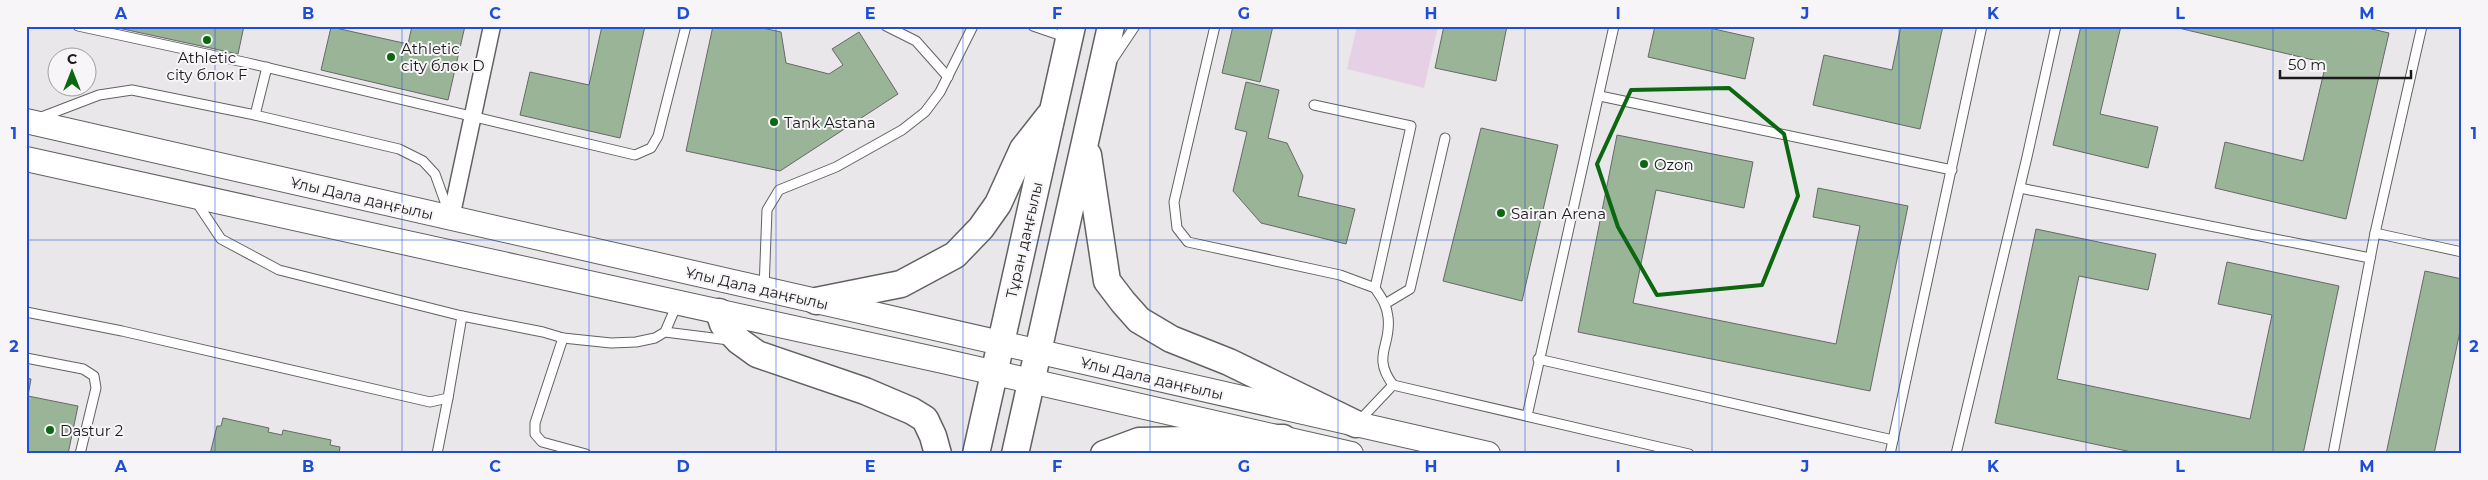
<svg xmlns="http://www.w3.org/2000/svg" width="2488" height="480" font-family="Montserrat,sans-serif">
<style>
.green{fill:#e6d0e5}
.building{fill:#99b497;stroke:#676967}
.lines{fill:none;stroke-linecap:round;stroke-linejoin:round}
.lane-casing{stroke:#636163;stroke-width:11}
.street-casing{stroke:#636163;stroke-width:19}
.secondary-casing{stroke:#636163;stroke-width:26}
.primary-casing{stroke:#636163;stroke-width:29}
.lane{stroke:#fff;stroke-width:9}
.street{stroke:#fff;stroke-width:16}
.secondary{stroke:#fff;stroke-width:24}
.primary{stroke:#fff;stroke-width:26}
.marked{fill:none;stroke:#0c6810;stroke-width:4;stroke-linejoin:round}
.grid{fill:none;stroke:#1d4ed8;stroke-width:1;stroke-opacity:0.55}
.poi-dot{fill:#0c6810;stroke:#f7f5f7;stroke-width:2}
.labels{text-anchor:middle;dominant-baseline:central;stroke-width:4;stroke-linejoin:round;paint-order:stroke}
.poi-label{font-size:15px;fill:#1c1b1c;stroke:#f7f5f7;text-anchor:start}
.street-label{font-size:15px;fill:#1c1b1c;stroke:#f7f5f7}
.neatline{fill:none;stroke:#1d4ed8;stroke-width:2}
.grid-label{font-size:16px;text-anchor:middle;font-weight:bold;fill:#1d4ed8}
</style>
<rect width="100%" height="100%" fill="#eae7ea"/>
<path class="green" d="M1357,26H1438L1424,88L1347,69Z"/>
<g class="building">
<path d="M109,26H244L238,54Z"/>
<path d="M412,26H465L448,100L321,70L331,27L408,44Z"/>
<path d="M602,26H645L620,138L520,115L530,72L589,85Z"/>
<path d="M713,26H753L781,32L786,63L829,74L843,65L832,49L859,32L898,94L780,171L686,151Z"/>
<path d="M1233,26H1273L1260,82L1222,73Z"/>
<path d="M1444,26H1507L1496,81L1435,68Z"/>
<path d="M1655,26H1701L1754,38L1745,79L1648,57Z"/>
<path d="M1901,26H1943L1920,129L1813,105L1824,55L1892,70Z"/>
<path d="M2081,26H2121L2100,114L2158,127L2148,168L2053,145Z"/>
<path d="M2170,26H2359L2389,33L2346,219L2215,188L2225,142L2303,161L2326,63Z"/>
<path d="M1246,82L1279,90L1268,138L1287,143L1303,176L1298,196L1355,209L1346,244L1261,223L1233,191L1247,132L1235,129Z"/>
<path d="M1481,128L1558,145L1522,301L1443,281Z"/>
<path d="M1617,135L1753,162L1744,208L1656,190L1633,303L1836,344L1860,226L1813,217L1818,188L1908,206L1870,391L1578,332Z"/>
<path d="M2036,229L2156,254L2148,290L2079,276L2057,379L2250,419L2272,315L2218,304L2227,262L2339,286L2303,454H2141L1995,423Z"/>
<path d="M2425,271L2462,279V322L2434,454H2386Z"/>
<path d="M26,378L31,379L28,396L78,406L68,454H26Z"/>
<path d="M223,418L269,428L268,432L282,435L283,430L331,440L330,445L340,447L339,454H210L217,426H221Z"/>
</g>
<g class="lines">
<g class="lane-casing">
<g id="lane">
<path d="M78,26L248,63L635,155L651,148L658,136L686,26"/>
<path d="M886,26L916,41L948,77"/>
<path d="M1033,26L1068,38"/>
<path d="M1215,26L1174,202L1177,228L1188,242L1340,275L1375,288"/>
<path d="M2422,26L2375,233L2462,252"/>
<path d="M1113,59L1135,26"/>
<path d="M1600,96L1952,170"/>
<path d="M1314,105L1411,126L1375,288C1381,297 1387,305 1388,317C1392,346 1371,355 1393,385"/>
<path d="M255,115L267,67"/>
<path d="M39,118L99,95L132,90L255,115L399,149L423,161L435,174L449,213"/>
<path d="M2020,188L2370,258"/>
<path d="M195,200L221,239L279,270L462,316L543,332L563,338L611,343L636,342L655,338L665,332L677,304"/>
<path d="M764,289L767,210L779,190L836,167L902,130L925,112L940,92L973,26"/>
<path d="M1385,304L1410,289L1445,138"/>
<path d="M26,312L122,331L430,402L448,398L462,316"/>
<path d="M665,332L729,340"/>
<path d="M563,338L535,423V434L542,442L586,454"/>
<path d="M26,358L83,369L94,376L96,388L80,454"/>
<path d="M1538,359L1893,440"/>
<path d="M1527,416L1614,26"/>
<path d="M1358,422L1393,385L1689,454"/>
<path d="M437,454L448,398"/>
<path d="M1890,454L1982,26"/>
<path d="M1956,454L2027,157L2056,26"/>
<path d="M2333,454L2375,233"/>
</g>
</g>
<g class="street-casing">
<path id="street" d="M451,218L492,26"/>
</g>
<g class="secondary-casing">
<g id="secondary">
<path d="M26,121L1488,454"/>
<path d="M26,159L943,361L1351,454"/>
</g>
</g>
<g class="primary-casing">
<g id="primary">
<path d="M1088,155L1107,281L1123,302L1139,320L1171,339L1229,362L1356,424"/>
<path d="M816,301L901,284L955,255L981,228L998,204L1023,149L1049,116"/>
<path d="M719,312L723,324L739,341L757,354L865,391L912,411L925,419L933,436L938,454"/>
<path d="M976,454L1072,26"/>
<path d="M1015,454L1111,26"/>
<path d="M1104,454L1139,441L1283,438"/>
</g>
</g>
<use href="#lane" class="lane"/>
<use href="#street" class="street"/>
<use href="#secondary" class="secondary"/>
<use href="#primary" class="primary"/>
</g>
<path class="marked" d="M1729,88L1784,134L1798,196L1762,285L1657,295L1618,227L1597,164L1631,90Z"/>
<path class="grid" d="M215,26V454M402,26V454M589,26V454M776,26V454M963,26V454M1150,26V454M1338,26V454M1525,26V454M1712,26V454M1899,26V454M2086,26V454M2273,26V454M26,240H2462"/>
<g class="poi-dot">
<circle cx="207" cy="40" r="5"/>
<circle cx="391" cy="57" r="5"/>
<circle cx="774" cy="122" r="5"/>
<circle cx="1644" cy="164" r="5"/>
<circle cx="1501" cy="213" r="5"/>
<circle cx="50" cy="430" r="5"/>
</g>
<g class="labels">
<g class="poi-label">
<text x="401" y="48">Athletic<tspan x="401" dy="17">city блок D</tspan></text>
<text x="207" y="57" text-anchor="middle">Athletic<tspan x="207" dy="17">city блок F</tspan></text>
<text x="784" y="122">Tank Astana</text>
<text x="1654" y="164">Ozon</text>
<text x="1511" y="213">Sairan Arena</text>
<text x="60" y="430">Dastur 2</text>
</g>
<g class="street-label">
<text transform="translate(362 198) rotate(13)">Ұлы Дала даңғылы</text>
<text transform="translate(1024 240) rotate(-77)">Тұран даңғылы</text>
<text transform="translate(757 288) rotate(13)">Ұлы Дала даңғылы</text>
<text transform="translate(1152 378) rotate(13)">Ұлы Дала даңғылы</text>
</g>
</g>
<rect width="2488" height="480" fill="none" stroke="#f7f5f7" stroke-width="55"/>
<g transform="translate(72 72)"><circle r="24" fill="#f7f5f7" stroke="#9f9e9f"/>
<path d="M0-4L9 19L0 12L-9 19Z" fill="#0c6810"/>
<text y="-8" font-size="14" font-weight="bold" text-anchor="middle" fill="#1c1b1c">С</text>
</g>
<path d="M2280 70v8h131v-8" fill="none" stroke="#1c1b1c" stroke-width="2.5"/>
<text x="2288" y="70" font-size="15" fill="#1c1b1c" stroke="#f7f5f7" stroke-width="4" paint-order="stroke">50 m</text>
<rect x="28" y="28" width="2432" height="424" class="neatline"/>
<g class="grid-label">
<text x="121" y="19">A</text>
<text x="308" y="19">B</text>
<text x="495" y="19">C</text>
<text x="683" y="19">D</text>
<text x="870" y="19">E</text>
<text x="1057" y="19">F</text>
<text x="1244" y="19">G</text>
<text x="1431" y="19">H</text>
<text x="1618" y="19">I</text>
<text x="1805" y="19">J</text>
<text x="1993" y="19">K</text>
<text x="2180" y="19">L</text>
<text x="2367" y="19">M</text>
<text x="14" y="139">1</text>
<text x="2474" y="139">1</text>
<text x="14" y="352">2</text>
<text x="2474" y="352">2</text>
<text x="121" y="472">A</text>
<text x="308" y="472">B</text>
<text x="495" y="472">C</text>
<text x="683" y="472">D</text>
<text x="870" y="472">E</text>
<text x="1057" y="472">F</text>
<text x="1244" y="472">G</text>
<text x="1431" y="472">H</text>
<text x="1618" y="472">I</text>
<text x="1805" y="472">J</text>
<text x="1993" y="472">K</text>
<text x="2180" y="472">L</text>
<text x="2367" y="472">M</text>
</g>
</svg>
